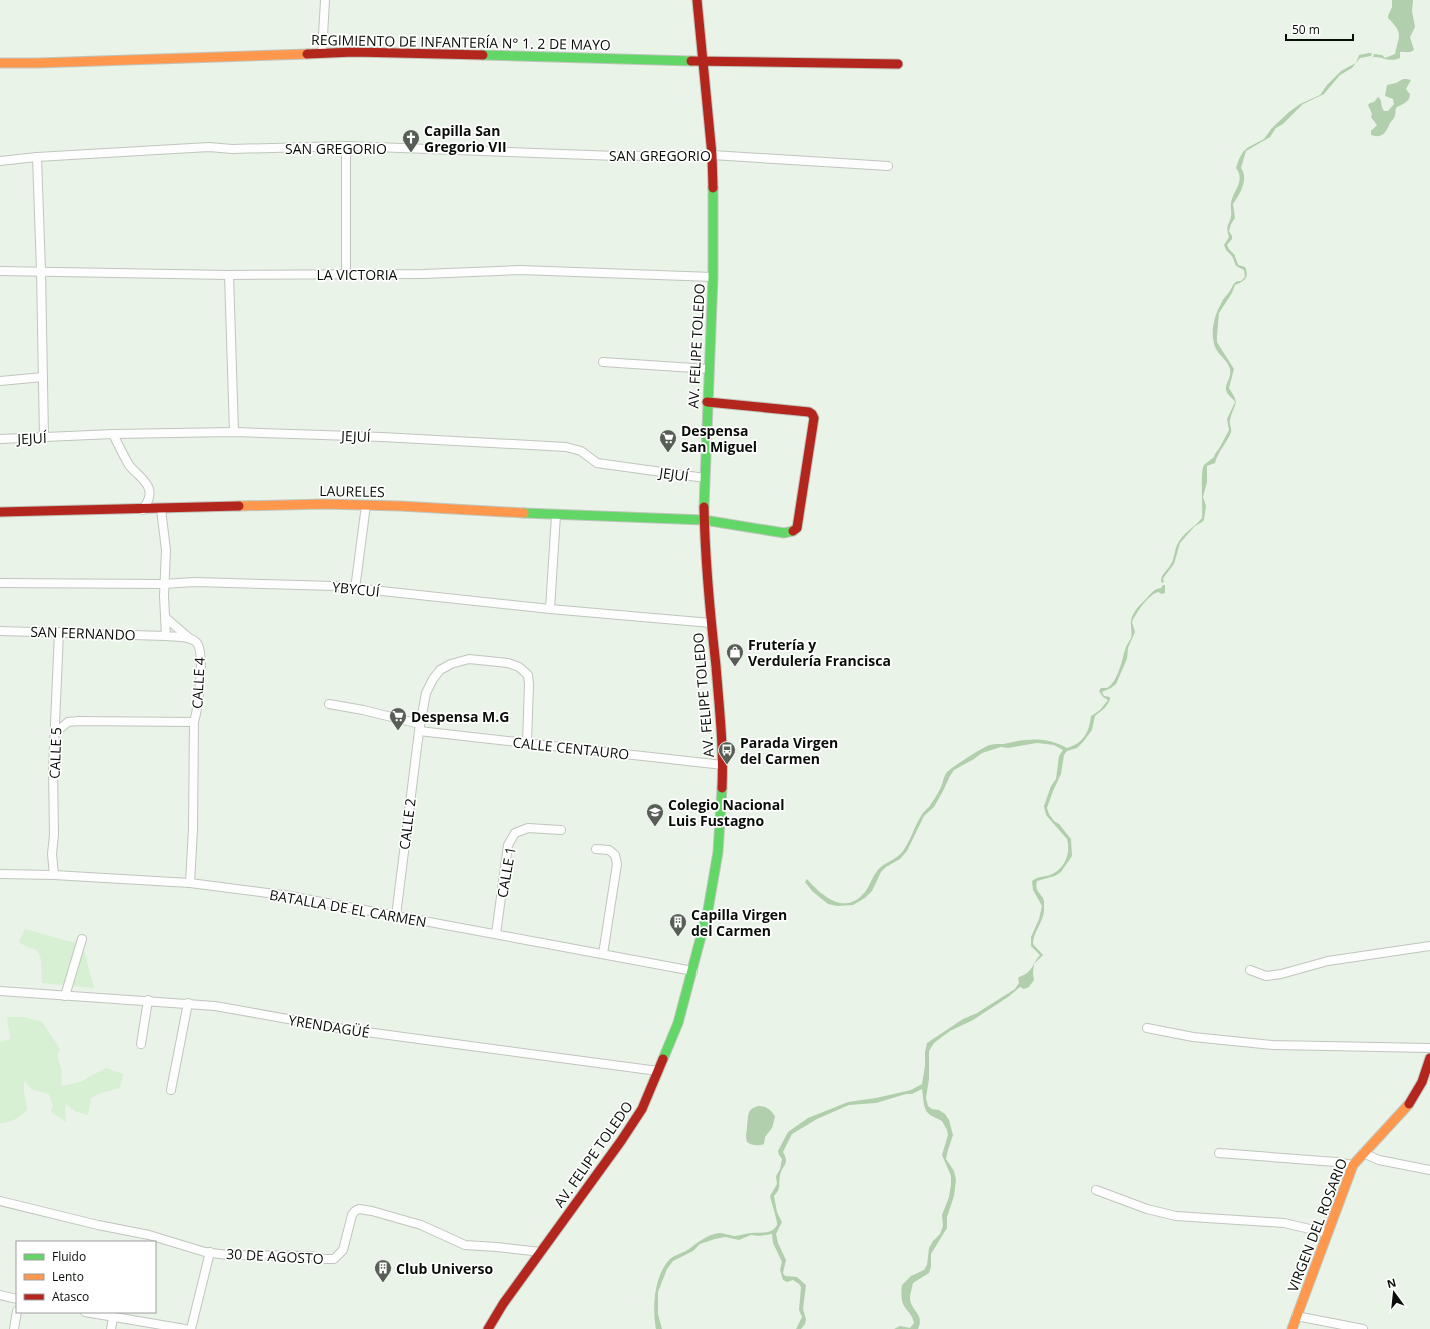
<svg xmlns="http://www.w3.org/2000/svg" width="1430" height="1329" font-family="'Open Sans',sans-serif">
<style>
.green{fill:#d7efd3}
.water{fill:#b1cfac}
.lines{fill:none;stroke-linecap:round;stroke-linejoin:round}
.stream{stroke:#b1cfac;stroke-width:2.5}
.street-casing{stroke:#c0c6be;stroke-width:10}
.fast-casing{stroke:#c0c6be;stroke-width:11}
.slow-casing{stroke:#c0c6be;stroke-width:11}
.jam-casing{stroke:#c0c6be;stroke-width:11}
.street{stroke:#fcfdfc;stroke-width:8}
.fast{stroke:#63d668;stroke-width:9}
.slow{stroke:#ff974d;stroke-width:9}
.jam{stroke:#b3261e;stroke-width:9}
.labels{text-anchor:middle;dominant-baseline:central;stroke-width:3.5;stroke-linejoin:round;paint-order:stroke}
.street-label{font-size:14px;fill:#080d07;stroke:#fff}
.poi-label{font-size:14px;font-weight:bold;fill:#080d07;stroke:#fff;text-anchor:start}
</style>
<rect width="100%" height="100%" fill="#eaf3e8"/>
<g class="green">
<path d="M25,929L67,941L82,943L94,988L42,983C40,974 45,954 34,949C32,948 30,948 28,947C25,946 22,944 19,942Z"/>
<path d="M7,1017H24L42,1022L60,1049L57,1055L62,1072L61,1082L62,1086L80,1082L106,1068L123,1074L120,1088L101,1093L91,1098L88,1115L74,1111L66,1103L65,1110L66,1122L51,1112L53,1105L49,1094L31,1089L25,1080C21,1090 27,1100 27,1110C18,1118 12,1123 0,1123V1042L10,1039Z"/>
</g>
<g class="water">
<path d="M1392,0H1413V1L1412,11L1415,27L1410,37L1414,50C1409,54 1405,51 1400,52V58C1388,63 1384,56 1373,57L1374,54L1382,55L1385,58L1395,54C1399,35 1404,34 1388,18V16L1392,7Z"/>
<path d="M1369,53H1372L1371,56L1360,58L1352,68L1340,75L1324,94L1303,104L1283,124L1276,128L1270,137L1246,151L1241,168C1249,179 1240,194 1233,204L1235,218L1231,224L1229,231L1232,236V239L1227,245C1229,251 1233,252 1235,256L1233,257L1226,250L1224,245L1229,237C1225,224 1229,227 1231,216C1232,212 1230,207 1231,203C1233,190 1246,181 1236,168L1239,159L1243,152L1247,148L1264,139L1271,129L1289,112L1300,104L1320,95L1327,85L1341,71L1356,63L1359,55Z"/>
<path d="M1403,79H1407L1411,80L1406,89L1408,92L1410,94C1410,103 1401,104 1396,108C1395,112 1396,115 1394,118C1393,120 1391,121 1390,123C1386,132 1383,139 1371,135V131L1377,125L1371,117L1372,114L1368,105L1370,103L1374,102L1378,97C1383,100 1380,107 1384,111H1388L1394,104L1393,99L1385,96L1387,85L1396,83Z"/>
<path d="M1235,264L1245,267C1250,278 1244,281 1235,285L1232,293L1219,313L1217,336V342L1220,347L1234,369L1229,388C1241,406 1234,402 1230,420C1229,424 1232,428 1231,432C1227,443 1218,451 1215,463L1207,466V482L1203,497L1206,506L1204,520L1202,522L1195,526L1180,543L1174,564L1164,577L1163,579L1164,582L1162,583L1161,580C1162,573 1168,570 1171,564C1175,558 1174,550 1178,543C1183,533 1195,527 1202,518C1203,509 1200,470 1204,465C1207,462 1211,460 1214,457L1215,454L1220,447L1229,430L1227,419L1235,402C1233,398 1227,395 1226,390C1225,383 1232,377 1230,369C1228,361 1220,356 1216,349C1209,335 1214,315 1222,302C1223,298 1227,296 1229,292C1233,287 1233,280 1241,281L1245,277L1244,270L1238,267Z"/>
<path d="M1163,585H1165V593L1162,594L1158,592C1148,595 1136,613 1132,622L1135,632L1128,648L1127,659L1116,684L1111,688L1102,692L1104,696L1110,697C1110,705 1101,711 1095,716L1092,730L1083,742L1077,748L1067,751L1064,755L1061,774L1053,791L1047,808L1049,814L1054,821L1059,824L1071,839L1072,856L1061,872L1055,876L1037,881C1034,892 1042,893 1044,901C1044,904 1044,908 1044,911C1043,923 1033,932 1033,944L1043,955L1034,964L1033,973L1034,980L1029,987L1024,989L1020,987L1008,997L973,1020L950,1031L934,1043L929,1051V1079L926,1098L928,1106L932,1109L939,1110L945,1114L949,1120L953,1135L948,1150L946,1159L954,1171L956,1180L954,1196L947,1217V1228L931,1254V1267L929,1273L913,1283C912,1288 910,1294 910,1299C911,1311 925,1314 918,1329H894L900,1326L910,1328L914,1323C912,1313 907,1312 903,1304C901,1298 901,1291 902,1285L911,1276L924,1270L927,1265L929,1248L933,1241L940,1234L943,1226L942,1215L949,1197L951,1184V1176L942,1155L948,1135L947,1130L942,1121L930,1115L926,1111L924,1105L922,1089L912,1094H906L876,1103L849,1105L817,1119L792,1134L783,1152C790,1164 783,1164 780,1175C778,1185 782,1188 774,1196L777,1212L782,1222L776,1234L778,1243L786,1260L783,1273L785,1276L797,1277L806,1285L803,1309L806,1319L805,1324L801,1329H796L802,1317L799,1310L801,1287L799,1284L793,1280L787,1282L783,1280L780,1270L782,1262L773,1243L772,1234L759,1236L751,1235L739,1240L725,1237L715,1239L700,1244L693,1251L673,1261L667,1269L658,1292V1314L662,1329H656C652,1308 654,1275 670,1259C676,1254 684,1253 689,1249C698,1242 707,1235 719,1233C723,1233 729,1235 734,1236C740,1236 745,1233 752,1233C760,1232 772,1235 777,1225C778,1222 771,1201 770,1196L777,1184L776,1176L780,1169L782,1159L779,1155L778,1151L788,1132L808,1118L848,1102L876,1098L911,1090L922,1084L925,1066V1052L927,1043L963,1019L977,1013L1015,989L1019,983L1018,978C1022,975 1026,975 1029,971C1034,966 1035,960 1040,955L1031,946V937L1039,919L1042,906L1033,890L1032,881C1038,876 1044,877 1050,875C1065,869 1071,853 1067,839L1046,815L1044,806L1051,786L1056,779L1059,756L1063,750L1054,745L1037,743L1008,748L1001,747L982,753L974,759L954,770L950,776L943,791L934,807L924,816L907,851L900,859L886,867L881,872L872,891L865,898L853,905L837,906L828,904L812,891L805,882L807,879C823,897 845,916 865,892C870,886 872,877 877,871C882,863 897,860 903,851C911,840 914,827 921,816C923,812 926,810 929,807C933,801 937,795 940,789C943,784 943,777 947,772C951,768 984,746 990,745C996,743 1002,745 1008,743C1028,738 1049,737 1067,748C1084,743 1089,732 1091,716L1100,710L1108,700L1103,697L1099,691L1101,688H1107C1119,681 1122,658 1126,647C1127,644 1130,641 1131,638C1133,631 1129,625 1132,617C1135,609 1141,604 1147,598C1151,593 1154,589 1161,588Z"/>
<path d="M759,1106C766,1106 772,1110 775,1117L772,1128L765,1137L764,1144C759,1146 752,1146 747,1142C745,1135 747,1132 747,1126C749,1115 746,1109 759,1106Z"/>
</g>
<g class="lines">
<path class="stream" d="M1233,255L1237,265"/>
<g class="street-casing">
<g id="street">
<path d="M322,53L325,0"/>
<path d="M37,157L41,271L44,438"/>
<path d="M0,161L37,157L209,147L232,149L346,146L617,156L712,155L888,166"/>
<path d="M0,271L229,275L423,274L520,270L713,277"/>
<path d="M346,273V146"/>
<path d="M229,275L234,432"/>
<path d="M603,362L709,369"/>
<path d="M0,381L43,377"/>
<path d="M113,434C118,444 123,455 129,465C135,473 146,479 149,489C151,497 147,503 143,510"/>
<path d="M0,439L113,434L234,432L382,437L566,447L581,451L597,463L705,478"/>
<path d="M161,509L166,550L164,596L166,636C175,637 189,635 196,642C206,651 198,708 194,722L193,829L190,883"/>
<path d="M0,583L164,584L194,582L335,586L550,609L711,623"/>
<path d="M355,589L366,505"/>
<path d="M550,609L556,515"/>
<path d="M166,618L189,638"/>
<path d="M0,631L166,636"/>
<path d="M329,704L363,710L420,724"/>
<path d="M419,731L723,765"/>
<path d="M56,732L68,722L78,721L194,722"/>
<path d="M596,849L609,850L615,855L617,864L603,954"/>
<path d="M0,874L54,875L190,883L284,895L693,971"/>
<path d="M54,875L52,854L54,835L53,770L59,632"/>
<path d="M396,916L419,731L426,693L433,679L440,670L451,664L469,659L508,663L519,667L528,675L529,684L527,743"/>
<path d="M496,934L508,845L515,833L528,828L561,830"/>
<path d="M1250,970L1266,976L1281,974L1328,961L1430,946"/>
<path d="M0,991L215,1006L344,1029L658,1071"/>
<path d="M65,996L82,939"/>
<path d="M1147,1028L1193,1037L1273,1045L1430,1048"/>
<path d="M141,1044L148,1000"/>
<path d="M171,1090L188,1003"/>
<path d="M1219,1153L1336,1162L1353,1165"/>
<path d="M1363,1153L1379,1160L1430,1170"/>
<path d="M1096,1190L1147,1209L1176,1216L1284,1223L1327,1233"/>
<path d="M0,1201L98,1225L149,1235L205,1252L227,1255L312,1256L325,1259H334L343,1250L352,1215L355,1211L359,1209L372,1211L421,1225L465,1245L497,1247L541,1252"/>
<path d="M0,1295L17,1299"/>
<path d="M85,1312L185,1329"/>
<path d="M1296,1316L1363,1329"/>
<path d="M14,1329L17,1311"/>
<path d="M111,1329L113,1318"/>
<path d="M191,1329L210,1252"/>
</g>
</g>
<g class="fast-casing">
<g id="fast">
<path d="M483,55L691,61"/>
<path d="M704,507L713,277V188"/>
<path d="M524,513L704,520L784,533L793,531"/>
<path d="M663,1059L678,1023L708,910L718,852L722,788"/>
</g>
</g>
<g class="slow-casing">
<g id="slow">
<path d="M0,63H38L307,54"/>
<path d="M239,506L324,504L400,506L524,513"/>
<path d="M1292,1329L1353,1165L1409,1104"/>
</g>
</g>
<g class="jam-casing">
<g id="jam">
<path d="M697,0L712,155L713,188"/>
<path d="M307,54L354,52L483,55"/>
<path d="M691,61L898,64"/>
<path d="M707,402L809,412L812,414L814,418L797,528L793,531"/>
<path d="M704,507C705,560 710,613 716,666C719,706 724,747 722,788"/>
<path d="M0,512L239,506"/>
<path d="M1409,1104L1422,1082L1430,1058"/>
<path d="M488,1329L503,1304L621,1141L642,1109L663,1059"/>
</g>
</g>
<use href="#street" class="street"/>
<use href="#fast" class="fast"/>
<use href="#slow" class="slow"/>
<use href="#jam" class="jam"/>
</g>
<defs>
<g id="church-pin" transform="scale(0.9)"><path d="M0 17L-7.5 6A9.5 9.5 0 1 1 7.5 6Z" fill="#575e56" stroke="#fff"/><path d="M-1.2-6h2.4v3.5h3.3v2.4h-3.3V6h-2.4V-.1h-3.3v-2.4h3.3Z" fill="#fff"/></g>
<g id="supermarket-pin" transform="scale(0.9)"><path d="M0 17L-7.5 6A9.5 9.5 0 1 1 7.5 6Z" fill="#575e56" stroke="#fff"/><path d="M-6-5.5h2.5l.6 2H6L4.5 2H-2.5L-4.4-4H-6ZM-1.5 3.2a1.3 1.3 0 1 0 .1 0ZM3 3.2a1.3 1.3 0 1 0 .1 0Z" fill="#fff"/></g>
<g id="shop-pin" transform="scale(0.9)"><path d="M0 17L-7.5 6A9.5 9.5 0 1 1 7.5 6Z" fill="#575e56" stroke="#fff"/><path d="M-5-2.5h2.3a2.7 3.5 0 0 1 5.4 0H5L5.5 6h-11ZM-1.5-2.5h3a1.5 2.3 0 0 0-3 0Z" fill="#fff"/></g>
<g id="bus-pin" transform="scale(0.9)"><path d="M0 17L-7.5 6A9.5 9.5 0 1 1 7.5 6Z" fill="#575e56" stroke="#fff"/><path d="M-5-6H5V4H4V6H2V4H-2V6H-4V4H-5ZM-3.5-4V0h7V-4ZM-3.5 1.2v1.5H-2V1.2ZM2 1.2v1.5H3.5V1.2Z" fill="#fff"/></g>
<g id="school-pin" transform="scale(0.9)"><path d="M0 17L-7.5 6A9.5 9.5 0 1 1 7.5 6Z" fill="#575e56" stroke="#fff"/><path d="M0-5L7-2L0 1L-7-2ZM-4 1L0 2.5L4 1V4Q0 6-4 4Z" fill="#fff"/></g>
<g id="building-pin" transform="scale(0.9)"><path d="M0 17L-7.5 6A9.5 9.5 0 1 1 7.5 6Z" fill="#575e56" stroke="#fff"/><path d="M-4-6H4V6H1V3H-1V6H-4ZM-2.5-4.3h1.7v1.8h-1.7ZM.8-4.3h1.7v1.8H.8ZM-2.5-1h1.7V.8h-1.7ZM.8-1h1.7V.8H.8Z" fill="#fff"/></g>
</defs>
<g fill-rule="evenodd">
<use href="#church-pin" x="411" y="138"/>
<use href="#supermarket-pin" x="668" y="438"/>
<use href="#shop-pin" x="735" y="652"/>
<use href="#supermarket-pin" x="398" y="716"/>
<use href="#bus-pin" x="727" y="750"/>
<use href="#school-pin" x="655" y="812"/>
<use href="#building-pin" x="678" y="922"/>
<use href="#building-pin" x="383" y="1268"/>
</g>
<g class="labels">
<g class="street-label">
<text transform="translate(461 42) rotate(1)">REGIMIENTO DE INFANTERÍA N° 1. 2 DE MAYO</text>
<text x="336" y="148">SAN GREGORIO</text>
<text x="660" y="155">SAN GREGORIO</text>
<text x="357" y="274">LA VICTORIA</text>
<text transform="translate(696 346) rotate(-87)">AV. FELIPE TOLEDO</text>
<text transform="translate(356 436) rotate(2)">JEJUÍ</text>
<text transform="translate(32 438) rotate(-2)">JEJUÍ</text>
<text transform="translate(674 474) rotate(8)">JEJUÍ</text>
<text transform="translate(352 491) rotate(1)">LAURELES</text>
<text transform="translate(356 589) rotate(6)">YBYCUÍ</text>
<text transform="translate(83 633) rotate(2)">SAN FERNANDO</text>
<text transform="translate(198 683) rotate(-87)">CALLE 4</text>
<text transform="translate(703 695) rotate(-95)">AV. FELIPE TOLEDO</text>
<text transform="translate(571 748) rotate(6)">CALLE CENTAURO</text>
<text transform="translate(55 753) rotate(-88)">CALLE 5</text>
<text transform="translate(407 824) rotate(-83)">CALLE 2</text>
<text transform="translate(506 872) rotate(-80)">CALLE 1</text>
<text transform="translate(348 908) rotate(10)">BATALLA DE EL CARMEN</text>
<text transform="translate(329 1026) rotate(9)">YRENDAGÜÉ</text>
<text transform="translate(593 1154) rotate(-55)">AV. FELIPE TOLEDO</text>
<text transform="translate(1317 1225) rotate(-69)">VIRGEN DEL ROSARIO</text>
<text transform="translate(275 1256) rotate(3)">30 DE AGOSTO</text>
</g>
<g class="poi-label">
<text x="424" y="130">Capilla San<tspan x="424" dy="16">Gregorio VII</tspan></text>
<text x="681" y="430">Despensa<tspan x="681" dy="16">San Miguel</tspan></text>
<text x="748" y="644">Frutería y<tspan x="748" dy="16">Verdulería Francisca</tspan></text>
<text x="411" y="716">Despensa M.G</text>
<text x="740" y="742">Parada Virgen<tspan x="740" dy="16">del Carmen</tspan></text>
<text x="668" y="804">Colegio Nacional<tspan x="668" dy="16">Luis Fustagno</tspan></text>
<text x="691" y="914">Capilla Virgen<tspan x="691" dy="16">del Carmen</tspan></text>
<text x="396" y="1268">Club Universo</text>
</g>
</g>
<rect x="16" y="1241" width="140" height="72" fill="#ffffff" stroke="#9c9e9c"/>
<rect x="24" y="1254" width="20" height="6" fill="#63d668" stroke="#9c9e9c"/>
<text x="52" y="1261" font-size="12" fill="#080d07">Fluido</text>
<rect x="24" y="1274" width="20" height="6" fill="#ff974d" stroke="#9c9e9c"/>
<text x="52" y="1281" font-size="12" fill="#080d07">Lento</text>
<rect x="24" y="1294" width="20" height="6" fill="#b3261e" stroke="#9c9e9c"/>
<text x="52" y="1301" font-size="12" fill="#080d07">Atasco</text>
<g transform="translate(1394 1293) rotate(345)" stroke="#ffffff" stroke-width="3" paint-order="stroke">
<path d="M0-3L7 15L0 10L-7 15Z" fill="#080d07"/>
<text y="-6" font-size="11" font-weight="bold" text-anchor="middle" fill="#080d07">N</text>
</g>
<path d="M1286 34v6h67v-6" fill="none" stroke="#080d07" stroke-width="2"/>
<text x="1292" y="34" font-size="12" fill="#080d07" stroke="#ffffff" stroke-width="3" paint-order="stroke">50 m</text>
</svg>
